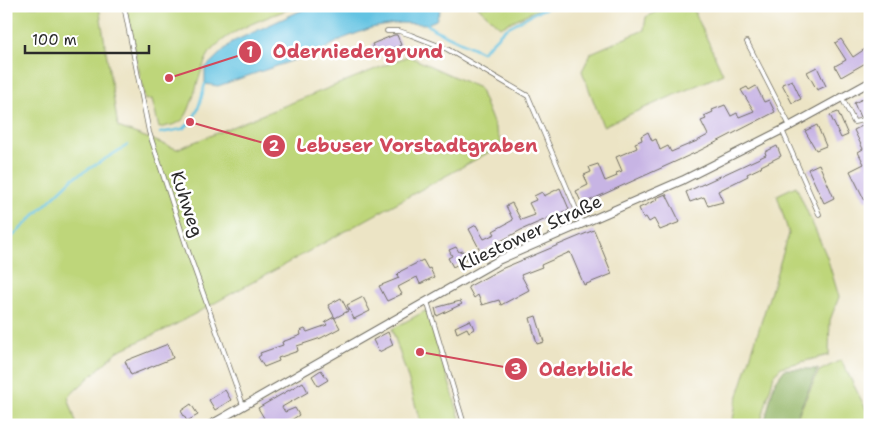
<svg xmlns="http://www.w3.org/2000/svg" width="876" height="431" font-family="'Shantell Sans',sans-serif">
<style>
.green{fill:#bed67a;stroke:#748052}
.forest{fill:#96b76a;stroke:#60714a}
.water{fill:#63c3e2;stroke:#477786}
.lines{fill:none;stroke-linecap:round;stroke-linejoin:round}
.stream{stroke:#63c3e2;stroke-width:2.5}
.building{fill:#c7b4e4}
.lane-casing{stroke:#6f6c61;stroke-width:5.5}
.street-casing{stroke:#6f6c61;stroke-width:9}
.lane{stroke:#fff;stroke-width:4}
.street{stroke:#fff;stroke-width:7}
.labels{text-anchor:middle;dominant-baseline:central;stroke-width:5;stroke-linejoin:round;paint-order:stroke}
.street-label{font-size:18px;fill:#2b2b2b;stroke:#fff}
.leader{fill:none;stroke:#d1495b;stroke-width:2}
.callout-dot{fill:#d1495b;stroke:#fff;stroke-width:2}
.mark-label{font-size:15px;text-anchor:middle;font-weight:bold;fill:#fff}
.callout-label{font-size:19px;text-anchor:middle;font-weight:bold;fill:#d1495b;stroke:#fff;stroke-width:5;stroke-linejoin:round;paint-order:stroke}
</style>
<rect width="100%" height="100%" fill="#fff"/>
<filter id="ink" filterUnits="userSpaceOnUse"><feTurbulence type="fractalNoise" baseFrequency=".02" numOctaves="2"/><feDisplacementMap in="SourceGraphic" scale="10" xChannelSelector="R" yChannelSelector="G"/><feConvolveMatrix kernelMatrix="1 2 1 2 8 2 1 2 1" color-interpolation-filters="sRGB"/></filter>
<filter id="wash" filterUnits="userSpaceOnUse"><feTurbulence type="fractalNoise" baseFrequency=".0096" numOctaves="4" result="noise"/><feDisplacementMap in="SourceGraphic" scale="20" xChannelSelector="R" yChannelSelector="G"/><feGaussianBlur stdDeviation="1.12" result="paint"/><feColorMatrix in="noise" values="0 0 0 0 0 0 0 0 0 0 0 0 0 0 0 0 0 1.4 0 .05"/><feComposite in="paint" operator="in"/></filter>
<g filter="url(#wash)">
<rect width="100%" height="100%" fill="#ece4c5"/>
<g class="green">
<path d="M6,6H99L118,127L177,149L408,56L479,88L502,145L171,327L118,351L68,397L77,425H6Z"/>
<path d="M126,6H296C268,18 231,28 211,51C198,68 193,113 181,121C176,125 166,126 159,128L152,99L145,100Z"/>
<path d="M477,6H544L500,27Z"/>
<path d="M667,6H692L723,74L603,126L582,71L591,53L644,30L646,17Z"/>
<path d="M796,186L827,257L839,297L830,320L829,355L781,367L774,375L760,425H732L736,402L789,234L777,195Z"/>
<path d="M427,310L462,425H421L407,375L392,329Z"/>
<path d="M841,360L870,417V425H797L799,413L819,371Z"/>
</g>
<path class="forest" d="M785,369H818L797,415L795,425H764L774,384Z"/>
<path class="water" d="M311,6H439L440,11L436,20L427,24L400,23L371,28L342,39L321,51L218,86L205,84V68L232,42Z"/>
<g class="lines">
<g class="stream">
<path d="M427,24L433,29L482,52L505,29L534,13L551,6"/>
<path d="M160,133C167,131 178,131 184,128C198,119 201,98 205,84"/>
<path d="M6,240L12,237L72,179L128,145"/>
</g>
</g>
<g id="blocks">
<g class="building">
<path d="M394,35H397L401,45L377,55L372,44Z"/>
<path d="M841,39L853,57L865,49L869,56L867,58L869,61L841,77L835,66L846,60L835,43Z"/>
<path d="M817,67L826,86L817,90L807,72Z"/>
<path d="M792,80L801,99L792,103L782,84Z"/>
<path d="M756,86L764,102L769,100L775,112L699,151L582,204L576,191L588,185L584,175L591,172L589,167L598,164L605,181L617,176L616,173L622,171L616,157L637,148L635,143L642,140L641,136L648,132L652,141L656,139L660,150L668,146L671,152L697,141L708,135L701,121L706,119L704,116L713,112L712,110L725,105L731,116L737,113L739,117L754,111L741,90L747,87L749,90Z"/>
<path d="M867,97L870,104V199L865,201L850,171L864,164L858,152L863,149L854,130L864,125L863,124L867,122L868,120L866,117H860L854,103Z"/>
<path d="M838,112L848,135L841,138L830,115Z"/>
<path d="M817,125L826,146L816,150L805,131Z"/>
<path d="M777,146L781,156L761,166L762,167L747,174L748,176L718,191L723,202L708,206L704,197L690,202L686,192L766,155L765,152Z"/>
<path d="M819,164L834,198L824,203L808,169Z"/>
<path d="M560,188L569,209L521,230L481,252L469,229L476,225L484,239L495,234L493,231L513,220L506,206L512,203L521,220L535,215L529,203L536,200L534,196L542,192L544,196Z"/>
<path d="M666,194L680,222L660,230L654,219L649,222L646,217L643,218L639,208L657,200L656,198Z"/>
<path d="M594,230L612,274L584,285L570,252L541,265L542,267L521,275L529,290L501,305L499,300L482,305L478,295L474,298L468,287L501,269Z"/>
<path d="M456,247L459,252L463,251L467,259L453,267L448,258L452,256L449,250Z"/>
<path d="M423,260L428,269L430,268L434,277L420,284L417,277L398,287L402,294L387,301L379,286L399,278L397,275L401,271Z"/>
<path d="M363,297L370,311L354,319L347,305Z"/>
<path d="M341,298L348,311L335,318L328,305Z"/>
<path d="M460,301L462,304L437,316L435,308Z"/>
<path d="M536,316L544,342L537,344L530,318Z"/>
<path d="M334,317L340,328L321,338L297,346L298,351L278,358L279,361L264,367L258,357L261,355L260,353L283,345L282,342L301,335L300,331L305,329L307,332L327,325L325,322Z"/>
<path d="M470,320L474,329L469,332L467,328L457,333L455,327Z"/>
<path d="M388,332L393,345L379,352L373,340Z"/>
<path d="M168,344L173,358L131,375L125,361Z"/>
<path d="M321,370L328,380L318,386L312,376Z"/>
<path d="M303,382L308,392L282,407L285,412L295,408L299,415L284,425H252L264,418L258,408Z"/>
<path d="M225,390L231,400L215,410L209,400Z"/>
<path d="M191,404L198,415L187,421L181,411Z"/>
</g>
</g>
</g>
<g filter="url(#ink)">
<use href="#blocks" fill-opacity="0" stroke="#6f6c61" stroke-width="1"/>
<g class="lines">
<g class="lane-casing">
<g id="lane">
<path d="M124,6L149,132L188,251L243,405"/>
<path d="M387,31H399L411,35L447,49L528,96L582,223"/>
<path d="M747,42L790,126"/>
<path d="M842,98L854,122L864,120"/>
<path d="M782,130L819,214"/>
<path d="M427,301L464,424"/>
</g>
</g>
<g class="street-casing">
<path id="street" d="M210,425L499,260L683,180L790,126L870,82"/>
</g>
<use href="#lane" class="lane"/>
<use href="#street" class="street"/>
</g>
</g>
<g class="labels">
<g class="street-label">
<text transform="translate(187 204) rotate(72)">Kuhweg</text>
<text transform="translate(530 233) rotate(-25)">Kliestower Straße</text>
</g>
</g>
<path class="leader" d="M169 78L250 52M190 122L274 146M420 352L516 369"/>
<g class="callout-dot">
<circle cx="169" cy="78" r="5"/>
<circle cx="190" cy="122" r="5"/>
<circle cx="420" cy="352" r="5"/>
<circle cx="250" cy="52" r="12"/>
<circle cx="274" cy="146" r="12"/>
<circle cx="516" cy="369" r="12"/>
</g>
<g class="mark-label">
<text x="250" y="57">1</text>
<text x="274" y="151">2</text>
<text x="516" y="374">3</text>
</g>
<g class="callout-label">
<text x="358" y="58">Oderniedergrund</text>
<text x="417" y="152">Lebuser Vorstadtgraben</text>
<text x="586" y="376">Oderblick</text>
</g>
<rect width="876" height="431" fill="none" stroke="#fff" stroke-width="25"/>
<path d="M25 45v8h124v-8" fill="none" stroke="#2b2b2b" stroke-width="2.5"/>
<text x="32" y="45" font-size="15" fill="#2b2b2b" stroke="#ffffff" stroke-width="4" paint-order="stroke">100 m</text>
</svg>
